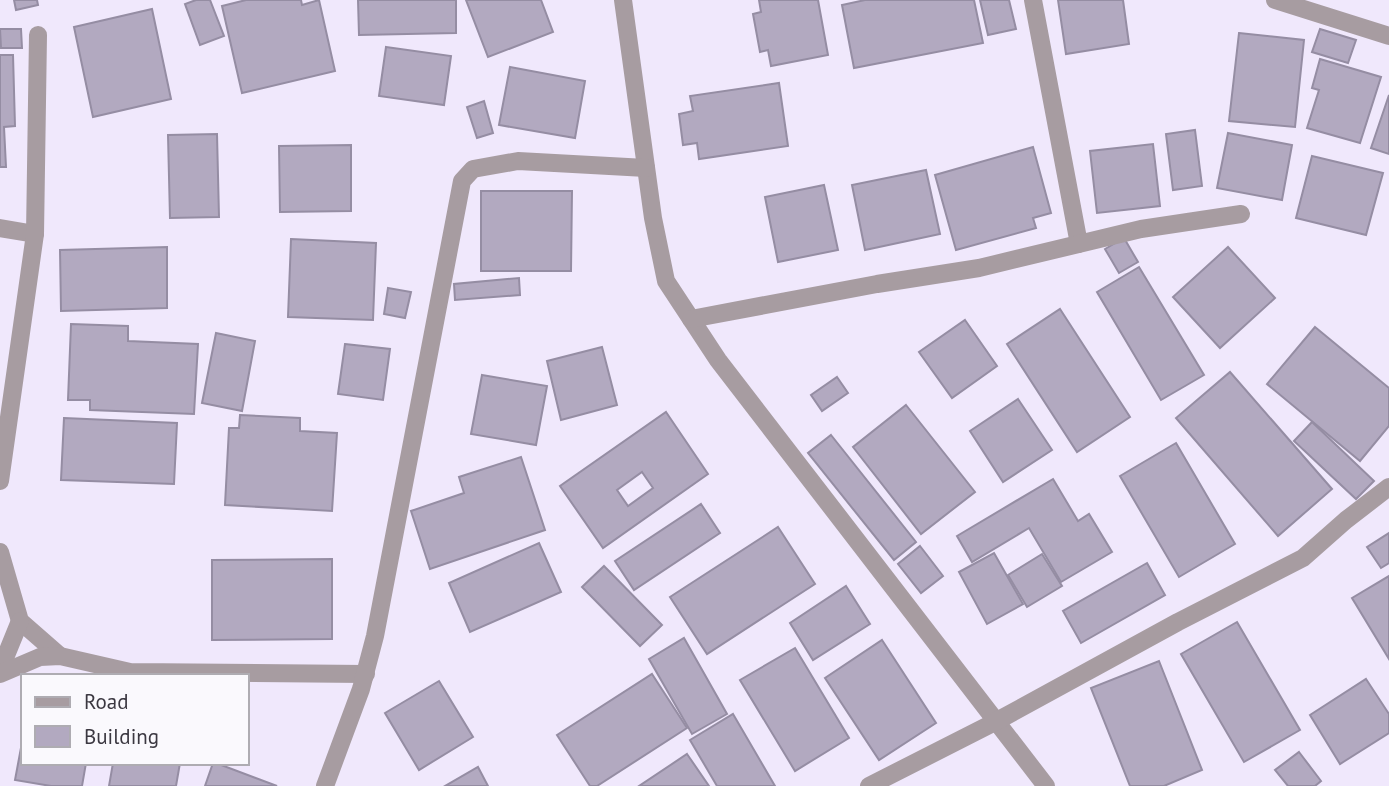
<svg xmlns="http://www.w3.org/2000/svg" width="1389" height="786" font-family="'PT Sans',sans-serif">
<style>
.building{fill:#b2a9c0;stroke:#958da3;stroke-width:2;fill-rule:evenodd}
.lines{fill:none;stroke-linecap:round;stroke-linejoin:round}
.street{stroke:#a79ca1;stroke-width:18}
</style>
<rect width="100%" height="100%" fill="#f0e8fc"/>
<g class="building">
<path d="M14,0H37L38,5L16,10Z"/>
<path d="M196,0H210L224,36L200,45L185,4Z"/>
<path d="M246,0H301L302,5L319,0L335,71L242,93L222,6Z"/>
<path d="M358,0H456V33L359,35Z"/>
<path d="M466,0H541L553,32L488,57Z"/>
<path d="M759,0H818L828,55L771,66L768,50L760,52L753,14L761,12Z"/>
<path d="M865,0H974L983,43L854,68L842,5Z"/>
<path d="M980,0H1009L1016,29L988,35Z"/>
<path d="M1058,0H1123L1129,44L1066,54Z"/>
<path d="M152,9L171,99L93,117L74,27Z"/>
<path d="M0,29H21L22,48H1Z"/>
<path d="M1320,29L1356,40L1348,63L1312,52Z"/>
<path d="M1239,33L1304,40L1295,127L1229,121Z"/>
<path d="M386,47L451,56L444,105L379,96Z"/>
<path d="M0,55H13L15,126L4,127L6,167H0Z"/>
<path d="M1320,59L1381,77L1360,143L1307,128L1319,90L1312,88Z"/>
<path d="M510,67L585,81L575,138L499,125Z"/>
<path d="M779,83L788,146L699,159L697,143L683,145L679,114L693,111L690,96Z"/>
<path d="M1389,95V154L1371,148Z"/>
<path d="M484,101L493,133L477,138L467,107Z"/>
<path d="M1195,130L1202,186L1173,190L1166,134Z"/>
<path d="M1228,133L1292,145L1282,200L1217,188Z"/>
<path d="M217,134L219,217L170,218L168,135Z"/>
<path d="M1153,144L1160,206L1097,213L1090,151Z"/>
<path d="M351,145V211L280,212L279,146Z"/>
<path d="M1033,147L1051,213L1033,218L1036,228L956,250L935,175Z"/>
<path d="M1312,156L1383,173L1366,235L1296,218Z"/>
<path d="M926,170L940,234L865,250L852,185Z"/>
<path d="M824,185L838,250L778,262L765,197Z"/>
<path d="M481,191H572L571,271H481Z"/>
<path d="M1124,238L1138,262L1119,273L1105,249Z"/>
<path d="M291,239L376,243L373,320L288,317Z"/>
<path d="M167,247V308L61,311L60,250Z"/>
<path d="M1228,247L1275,298L1220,348L1173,297Z"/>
<path d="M1139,267L1204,375L1161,400L1097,292Z"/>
<path d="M519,278L520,295L455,300L454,284Z"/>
<path d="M388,288L411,292L405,318L384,314Z"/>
<path d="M1060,309L1130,417L1077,452L1007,344Z"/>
<path d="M965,320L997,366L952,398L919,352Z"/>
<path d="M71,324L128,326V341L198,344L194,414L90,410V400H68Z"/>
<path d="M1315,327L1389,388V426L1360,461L1267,384Z"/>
<path d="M216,333L255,341L242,411L202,403Z"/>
<path d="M345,344L390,349L383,400L338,394Z"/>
<path d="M602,347L617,405L561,420L547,361Z"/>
<path d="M1230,372L1332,489L1278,536L1176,418Z"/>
<path d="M482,375L547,386L536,445L471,434Z"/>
<path d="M837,377L848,393L822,411L811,395Z"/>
<path d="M1018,399L1052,450L1003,482L970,431Z"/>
<path d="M906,405L975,492L921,534L853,447Z"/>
<path d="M666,412L708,474L603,548L560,486ZM642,472L653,488L628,506L617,490Z"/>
<path d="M240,415L300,418V431L337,433L332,511L225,505L229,428H239Z"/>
<path d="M64,418L177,423L174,484L61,480Z"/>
<path d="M1312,422L1374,481L1356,499L1294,441Z"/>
<path d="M831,435L916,542L894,560L808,453Z"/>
<path d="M1176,443L1235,544L1179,577L1120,476Z"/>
<path d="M521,457L545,530L430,569L411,511L464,493L459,477Z"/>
<path d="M1053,479L1078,521L1089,514L1112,552L1061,582L1029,528L972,562L957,536Z"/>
<path d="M701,504L720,533L634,590L615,561Z"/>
<path d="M778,527L815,584L707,654L670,597Z"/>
<path d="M1389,533V563L1381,568L1367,547Z"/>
<path d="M539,543L561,592L470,632L449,583Z"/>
<path d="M920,546L943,576L921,593L898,564Z"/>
<path d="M994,553L1023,604L987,624L959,572Z"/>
<path d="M1042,554L1062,586L1027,607L1008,575Z"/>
<path d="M332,559V639L212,640V560Z"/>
<path d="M1147,563L1165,595L1081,643L1063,611Z"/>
<path d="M604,566L662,625L640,646L582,587Z"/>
<path d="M1389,576V659L1352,598Z"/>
<path d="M846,586L870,624L813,660L790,623Z"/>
<path d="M1237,622L1300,730L1244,762L1181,654Z"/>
<path d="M684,638L727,714L692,734L649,659Z"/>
<path d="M882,640L936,723L879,760L825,678Z"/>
<path d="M795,648L849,738L795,771L740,680Z"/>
<path d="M1159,661L1202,770L1164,786H1130L1091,688Z"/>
<path d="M652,674L687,728L597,786H590L557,735Z"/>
<path d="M1366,679L1389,714V733L1340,764L1310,715Z"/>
<path d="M439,681L473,737L419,770L385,713Z"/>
<path d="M733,714L775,786H717L690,740Z"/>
<path d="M23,737V763H86L82,786H51L15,780Z"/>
<path d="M1299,752L1321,781L1315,786H1288L1275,770Z"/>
<path d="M687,754L709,786H639Z"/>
<path d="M113,763H180L176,786H109Z"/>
<path d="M213,763H216L277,786H205Z"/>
<path d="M478,767L488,786H445Z"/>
</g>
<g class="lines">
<g class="street">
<path d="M623,0L653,218L666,281L718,360L1046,786"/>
<path d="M1033,0L1079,244"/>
<path d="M1275,0L1389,36"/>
<path d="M0,228L35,234"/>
<path d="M691,319L877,284L979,268L1141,229L1241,214"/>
<path d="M0,481L35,234L38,35"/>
<path d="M0,552L20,621L60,656"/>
<path d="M0,670L20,621"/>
<path d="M0,674L40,657L60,656L130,672L366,674"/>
<path d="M325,786L361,689L375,636L462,181L473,169L518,161L646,168"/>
<path d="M869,786L995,722L1178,622L1303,558L1346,520L1389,487"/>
</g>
</g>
<rect x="21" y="674" width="228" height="91" fill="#faf9fd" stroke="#aeacb2" stroke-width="2"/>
<rect x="35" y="697" width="35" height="10" fill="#a79ca1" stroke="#aeacb2" stroke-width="2"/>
<text x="84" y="709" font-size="21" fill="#3b3841">Road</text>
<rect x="35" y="726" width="35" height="21" fill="#b2a9c0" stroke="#aeacb2" stroke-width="2"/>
<text x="84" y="744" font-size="21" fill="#3b3841">Building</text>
</svg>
